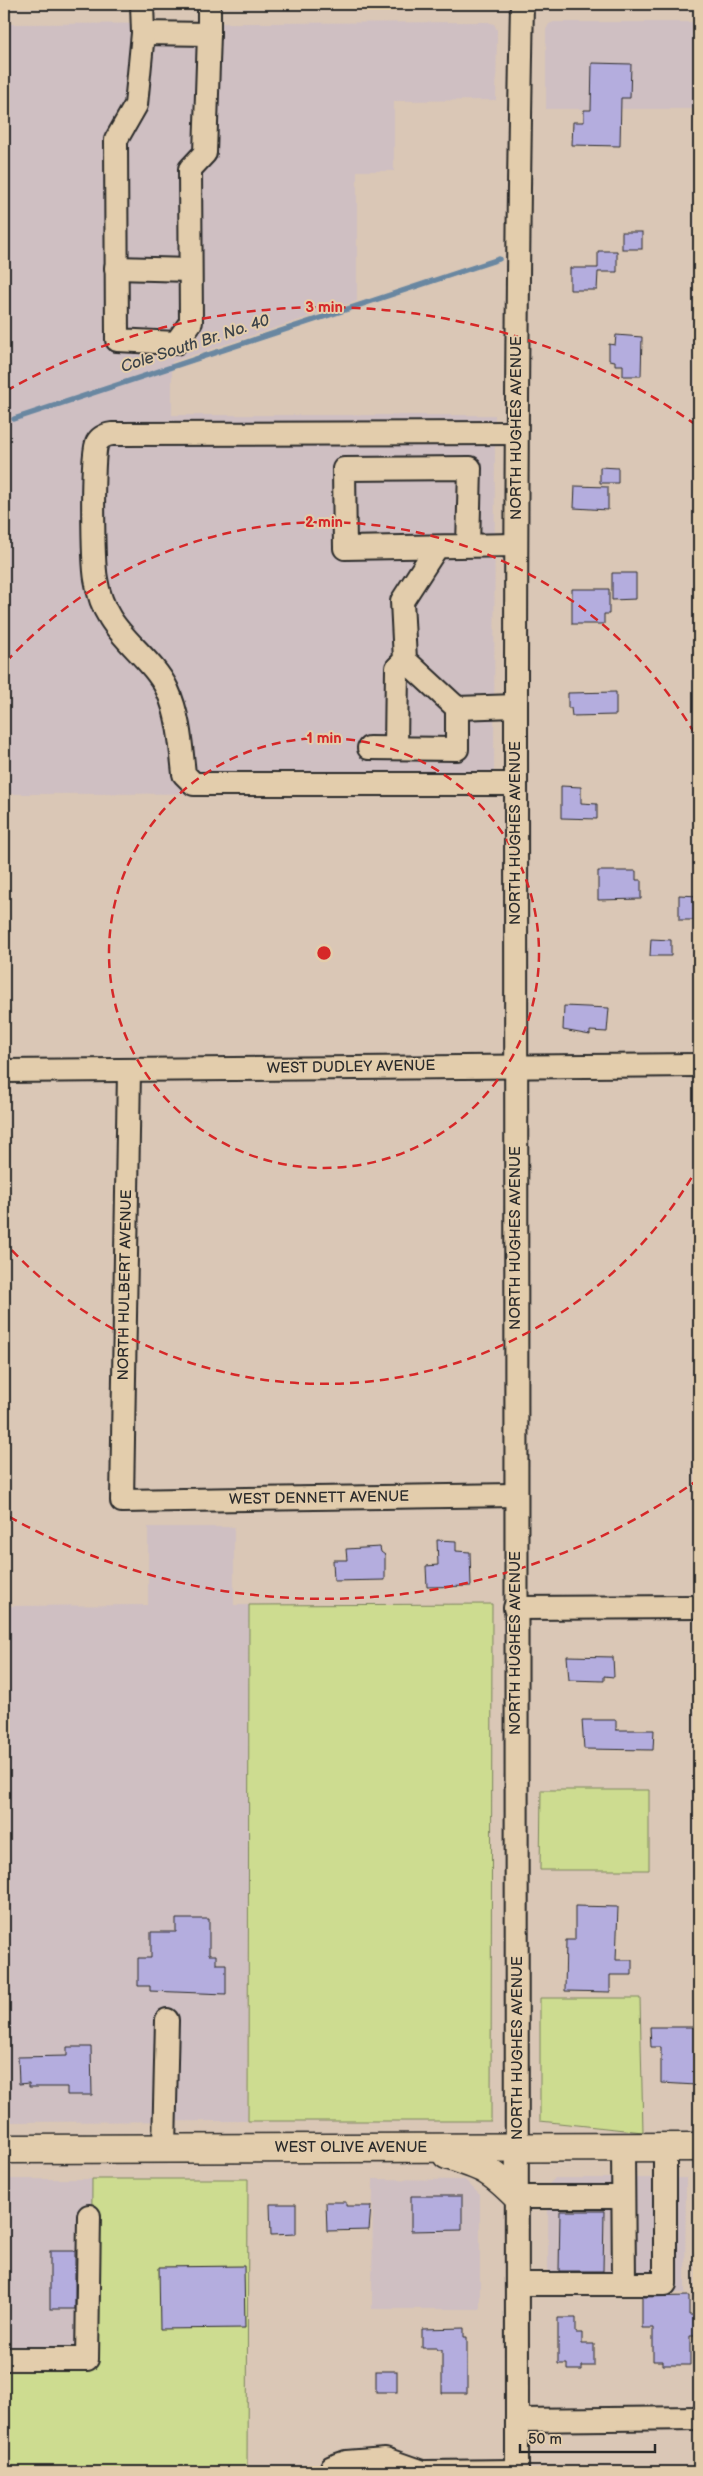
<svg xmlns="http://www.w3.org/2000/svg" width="703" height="2476" font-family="'Balsamiq Sans',sans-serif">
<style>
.built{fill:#cfbfc2}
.green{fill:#cddc90;stroke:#7c845e}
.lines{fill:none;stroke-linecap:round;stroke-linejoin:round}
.stream{stroke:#6987a1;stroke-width:5.5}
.building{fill:#b4adde;stroke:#2b2b2b}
.minor-casing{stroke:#2b2b2b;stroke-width:26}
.major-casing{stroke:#2b2b2b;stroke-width:31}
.minor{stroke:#e3cdac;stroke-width:22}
.major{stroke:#e3cdac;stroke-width:28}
.ring{fill:none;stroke:#d62828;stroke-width:2.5;stroke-dasharray:9 6}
.labels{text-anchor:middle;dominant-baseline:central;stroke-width:4;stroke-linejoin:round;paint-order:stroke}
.street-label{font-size:15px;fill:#2b2b2b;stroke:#e3cdac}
.water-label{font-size:16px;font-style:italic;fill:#3b4248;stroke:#e3cdac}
.centre{fill:#d62828;stroke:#e3cdac;stroke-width:2.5}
.ring-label{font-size:15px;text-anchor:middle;font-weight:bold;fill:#d62828;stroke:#e3cdac;stroke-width:4;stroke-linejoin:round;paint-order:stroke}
</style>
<rect width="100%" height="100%" fill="#dac7b6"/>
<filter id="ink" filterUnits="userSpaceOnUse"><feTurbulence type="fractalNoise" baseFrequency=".02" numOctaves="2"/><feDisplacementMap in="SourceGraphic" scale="10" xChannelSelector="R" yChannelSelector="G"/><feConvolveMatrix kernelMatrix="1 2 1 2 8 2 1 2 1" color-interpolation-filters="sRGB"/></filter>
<g filter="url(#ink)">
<g class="built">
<path d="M488,22L494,24L497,30L496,100L394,101V171H357V301L172,362V415H495L494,793L4,794V24Z"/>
<path d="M554,22H699V109H546V30L549,24Z"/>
<path d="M148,1527H234V1605H249L247,2121L4,2122V1606L148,1605Z"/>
<path d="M555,2178H686L685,2293H539L548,2280V2185Z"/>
<rect x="4" y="2179" width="88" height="189"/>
<path d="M373,2179L465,2180L480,2195V2309H372Z"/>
</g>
<g class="green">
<path d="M492,1604L491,2121H248L249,1605Z"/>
<path d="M541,1790H649V1870H540Z"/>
<path d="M540,1998H640L643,2132L540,2121Z"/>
<path d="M92,2179H248L247,2472H4V2368H91Z"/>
</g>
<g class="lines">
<path class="stream" d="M14,419L499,259"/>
</g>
<g class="building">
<path d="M592,63L631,64L630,98H621L620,146L572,145L573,122H584V110H591Z"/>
<rect x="622" y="232" width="20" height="17"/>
<path d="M598,251H617V272H598L597,290H570V268H598Z"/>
<path d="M616,335L642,337L641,376H623V365H615V361L609,360V344L615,345Z"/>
<path d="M600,467L618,468V483H600Z"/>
<path d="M575,486L608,487V510L574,508Z"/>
<path d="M612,573H636V599L612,600Z"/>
<path d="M572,589H609V614H604V624H572Z"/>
<path d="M616,692V715L572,716L571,708H568V693Z"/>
<path d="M561,786L581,787V803L597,804V819L561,818Z"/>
<path d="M598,871H636V880H641V899L598,900Z"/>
<path d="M679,895L699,896V920H679Z"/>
<path d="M651,939L671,940V956H650Z"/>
<path d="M564,1006L609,1008L607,1032L590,1031V1035L563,1030Z"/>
<path d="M437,1540L456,1541V1551L470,1552L471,1586L427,1587L426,1566L438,1565Z"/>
<path d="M380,1547L381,1552L385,1555V1580L334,1581L333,1560H347L346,1549Z"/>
<path d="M567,1656L613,1657L614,1677L604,1676V1681L569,1680Z"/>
<path d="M582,1720H616V1730H654L653,1750L584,1749Z"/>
<path d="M575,1906L618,1907L616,1960H632V1975H610V1992L565,1991L566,1940H575Z"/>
<path d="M176,1919H209V1955H216V1964H226V1994L150,1991V1986H138V1958H151V1932H176Z"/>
<path d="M650,2027H699V2062H696V2085L661,2083V2047H651Z"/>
<path d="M67,2047H91L92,2095H67V2087H29V2083L19,2084L18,2057L67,2056Z"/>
<path d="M411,2196H462V2230L411,2231Z"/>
<path d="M326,2202H346V2206H371L369,2230L327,2231Z"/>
<path d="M270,2204H296V2234L271,2235Z"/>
<path d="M560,2211H604L603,2271H559Z"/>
<rect x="50" y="2251" width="25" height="58"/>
<path d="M244,2266L245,2328L160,2329L159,2267Z"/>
<path d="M689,2296V2315H699V2336H690V2365H663V2361H653V2328H642V2297Z"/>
<path d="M558,2318H576V2333H582V2344H594V2366H582V2370H567V2364H558Z"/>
<path d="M464,2328V2337H467V2393H442V2350H437V2348H422V2329Z"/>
<rect x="376" y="2371" width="21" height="21"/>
</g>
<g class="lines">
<g class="minor-casing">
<g id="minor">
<path d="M142,4L143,33L209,34V4"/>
<path d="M143,33L136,105L116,140L117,340L176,343L191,322L190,169L205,153L209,34"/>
<path d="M116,268L190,270"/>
<path d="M468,546L470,468L344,469L345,548L516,545"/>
<path d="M437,547L402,601L405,660L457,708L516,706"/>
<path d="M369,748L457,749V708"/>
<path d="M396,748L397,668L405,660"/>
<path d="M516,784H194L184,774C181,746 179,715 167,689C154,662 126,644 110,618C103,607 98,592 96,579C93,563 91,453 97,443C100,437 105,435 112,434L516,433"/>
<path d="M129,1070L122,1501L515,1495"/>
<path d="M4,1071L699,1065"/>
<path d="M515,1608L699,1607"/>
<path d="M164,2147L167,2020"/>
<path d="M623,2147L624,2284"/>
<path d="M518,2197H623"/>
<path d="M517,2284H665V2147"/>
<path d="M4,2359H87L89,2216"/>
<path d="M517,2420L699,2418"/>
<path d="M331,2472L332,2467L346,2462L385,2459L422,2472"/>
<path d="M427,2472L517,2471"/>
<path d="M517,2472C519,1893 514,1314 516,736C516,492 517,248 522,4"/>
</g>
</g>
<g class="major-casing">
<g id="major">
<path d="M4,2149L699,2147"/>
<path d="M447,2155C484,2167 490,2169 518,2197"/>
</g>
</g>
<use href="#minor" class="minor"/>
<use href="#major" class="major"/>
</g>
</g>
<g class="ring">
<circle cx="324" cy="953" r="215"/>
<path d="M699 1165A431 431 0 0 1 6 1244M6 662A431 431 0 0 1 699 741"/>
<path d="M699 1479A646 646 0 0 1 6 1515M6 391A646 646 0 0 1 699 427"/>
</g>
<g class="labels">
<g class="street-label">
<text transform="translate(516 428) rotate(-90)">NORTH HUGHES AVENUE</text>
<text transform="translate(515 833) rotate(-90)">NORTH HUGHES AVENUE</text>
<text transform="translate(351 1067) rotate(-1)">WEST DUDLEY AVENUE</text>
<text transform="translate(515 1238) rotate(-90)">NORTH HUGHES AVENUE</text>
<text transform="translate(125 1285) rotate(-89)">NORTH HULBERT AVENUE</text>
<text transform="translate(319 1498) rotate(-1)">WEST DENNETT AVENUE</text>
<text transform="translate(515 1643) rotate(-90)">NORTH HUGHES AVENUE</text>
<text transform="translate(517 2048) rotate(-90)">NORTH HUGHES AVENUE</text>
<text x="351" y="2147">WEST OLIVE AVENUE</text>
</g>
<g class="water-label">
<text transform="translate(195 344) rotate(-18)">Cole South Br. No. 40</text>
</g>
</g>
<circle cx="324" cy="953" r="8" class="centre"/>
<g class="ring-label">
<text x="324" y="312">3 min</text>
<text x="324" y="527">2 min</text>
<text x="324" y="743">1 min</text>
</g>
<rect width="703" height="2476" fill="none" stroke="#e3cdac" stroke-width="20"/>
<rect x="10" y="10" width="683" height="2456" fill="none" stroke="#2b2b2b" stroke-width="2" filter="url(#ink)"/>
<path d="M520 2444v8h135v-8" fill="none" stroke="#2b2b2b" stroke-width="2.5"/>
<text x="528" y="2444" font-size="15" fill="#2b2b2b" stroke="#e3cdac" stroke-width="4" paint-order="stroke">50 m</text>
</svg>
